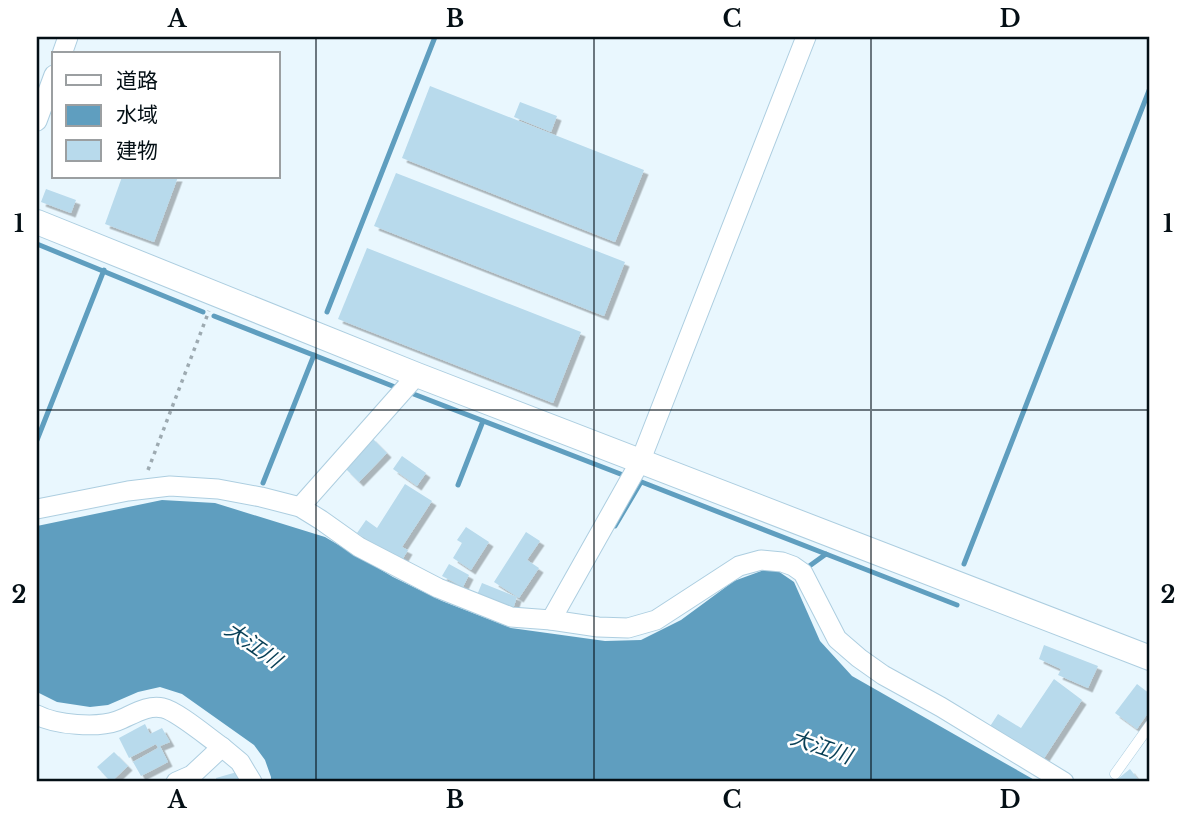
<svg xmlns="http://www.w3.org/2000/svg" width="1187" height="819" font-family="'Libre Baskerville','Noto Sans JP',serif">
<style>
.water{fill:#5f9ebf}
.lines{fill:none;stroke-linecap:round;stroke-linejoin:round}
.stream{stroke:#5f9ebf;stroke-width:5}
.building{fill:#b8daec;filter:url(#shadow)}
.service-casing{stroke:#adcee0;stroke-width:11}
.minor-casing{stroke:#adcee0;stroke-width:21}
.tertiary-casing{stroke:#adcee0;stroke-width:26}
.path{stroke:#9daab1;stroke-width:3.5;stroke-dasharray:3.5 5;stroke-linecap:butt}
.service{stroke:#fff;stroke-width:10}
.minor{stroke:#fff;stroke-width:19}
.tertiary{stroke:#fff;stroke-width:24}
.grid{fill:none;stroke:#040f15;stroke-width:2;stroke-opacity:0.55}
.labels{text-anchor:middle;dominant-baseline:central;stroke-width:5;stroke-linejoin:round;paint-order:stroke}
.water-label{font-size:21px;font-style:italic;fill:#083f56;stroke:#fff}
.neatline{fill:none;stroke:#040f15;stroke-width:2.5}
.grid-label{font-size:23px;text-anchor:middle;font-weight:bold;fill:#040f15}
</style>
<defs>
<filter id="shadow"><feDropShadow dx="4.5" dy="4.5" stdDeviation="0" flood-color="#0004"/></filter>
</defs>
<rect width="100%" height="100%" fill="#e9f7fe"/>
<path class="water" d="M162,500L215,503L325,537L393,577L442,601L511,628L605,641L641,640L681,620L734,581L772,567L794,582L820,641L852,676L1038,782H271V777L265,760L254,745L182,694L160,687L138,692L108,705L90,707L57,702L37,692V526Z"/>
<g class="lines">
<g class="stream">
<path d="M37,244L203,312"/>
<path d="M327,312L435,37"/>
<path d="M214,316L395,387"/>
<path d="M411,393L623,475"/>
<path d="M37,440L104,270"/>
<path d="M639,481L826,554"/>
<path d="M263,483L314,355"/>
<path d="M458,485L483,421"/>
<path d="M615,526L641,482"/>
<path d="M964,564L1150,88"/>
<path d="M808,567L826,554L957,605"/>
</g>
</g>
<g class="building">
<path d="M430,86L644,170L615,242L402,158Z"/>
<path d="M520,102L557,116L551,132L514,117Z"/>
<path d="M396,173L625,262L604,316L374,226Z"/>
<path d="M122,177H178L154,242L105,224Z"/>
<path d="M46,189L76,200L71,213L41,202Z"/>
<path d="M367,248L581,332L553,403L338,319Z"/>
<path d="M371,437L387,453L359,482L346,469L358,456L355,453Z"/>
<path d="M402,456L426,473L417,486L393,469Z"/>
<path d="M405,484L432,501L402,547L408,550L401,562L357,533L366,520L377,528Z"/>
<path d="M466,527L489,542L471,570L453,558L462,543L457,540Z"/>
<path d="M526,532L540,541L527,560L539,568L519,598L494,582Z"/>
<path d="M449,564L469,575L463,587L442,576Z"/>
<path d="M482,583L517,597L513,609L477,595Z"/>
<path d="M1044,645L1098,666L1088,688L1058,675L1061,669L1039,659Z"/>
<path d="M1054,679L1082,700L1041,763L987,731L998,714L1021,728Z"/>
<path d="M1137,684L1150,694V710L1137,729L1115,713Z"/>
<path d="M145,724L150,734L162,728L170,742L160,746L168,762L141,776L133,762L158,748L156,744L129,758L119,738Z"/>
<path d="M114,752L128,766L111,782L97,767Z"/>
<path d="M1130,769L1140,782H1114Z"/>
<path d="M237,772L240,782H217L216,778Z"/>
</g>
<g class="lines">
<g class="service-casing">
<path id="service" d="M1115,774L1150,725"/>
</g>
<g class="minor-casing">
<g id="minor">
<path d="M62,54L68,37"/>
<path d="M37,121L54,75"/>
<path d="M300,507L417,375"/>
<path d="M37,509L128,491L170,486L218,489L261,497L300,507L321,520L359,547L438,588L511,617L551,620L598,627L628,628L656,620L739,566L761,560L782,562L793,566L803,573L837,639L859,658L883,675L941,707L1064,782"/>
<path d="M551,620L640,462L806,37"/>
<path d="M37,715C56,725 97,728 117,721C131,716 147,704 163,708C177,711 209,738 222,747"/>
<path d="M176,782L192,775L222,747L240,762L252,782"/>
</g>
</g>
<g class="tertiary-casing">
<path id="tertiary" d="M37,222L417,375L1150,658"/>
</g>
<path class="path" d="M148,470L209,311"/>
<use href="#service" class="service"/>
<use href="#minor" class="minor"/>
<use href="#tertiary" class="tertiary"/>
</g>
<path class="grid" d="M316,37V782M594,37V782M871,37V782M37,410H1150"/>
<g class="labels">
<g class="water-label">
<text transform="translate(253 645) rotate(35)">大江川</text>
<text transform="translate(821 747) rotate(19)">大江川</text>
</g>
</g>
<rect width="1187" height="819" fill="none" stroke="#ffffff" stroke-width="77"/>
<rect x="52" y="52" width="228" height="126" fill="#ffffff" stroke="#9b9fa1" stroke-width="2"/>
<rect x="66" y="75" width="35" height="10" fill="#ffffff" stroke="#9b9fa1" stroke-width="2"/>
<text x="116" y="88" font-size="21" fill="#040f15">道路</text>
<rect x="66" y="105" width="35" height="21" fill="#5f9ebf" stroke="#9b9fa1" stroke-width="2"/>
<text x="116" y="122" font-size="21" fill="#040f15">水域</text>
<rect x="66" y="140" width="35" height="21" fill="#b8daec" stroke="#9b9fa1" stroke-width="2"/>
<text x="116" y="158" font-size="21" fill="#040f15">建物</text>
<rect x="38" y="38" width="1110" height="742" class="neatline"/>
<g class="grid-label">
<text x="177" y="27">A</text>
<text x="455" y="27">B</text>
<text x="732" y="27">C</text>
<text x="1010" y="27">D</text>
<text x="19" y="232">1</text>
<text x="1168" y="232">1</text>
<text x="19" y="603">2</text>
<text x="1168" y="603">2</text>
<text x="177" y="808">A</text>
<text x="455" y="808">B</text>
<text x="732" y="808">C</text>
<text x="1010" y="808">D</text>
</g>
</svg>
